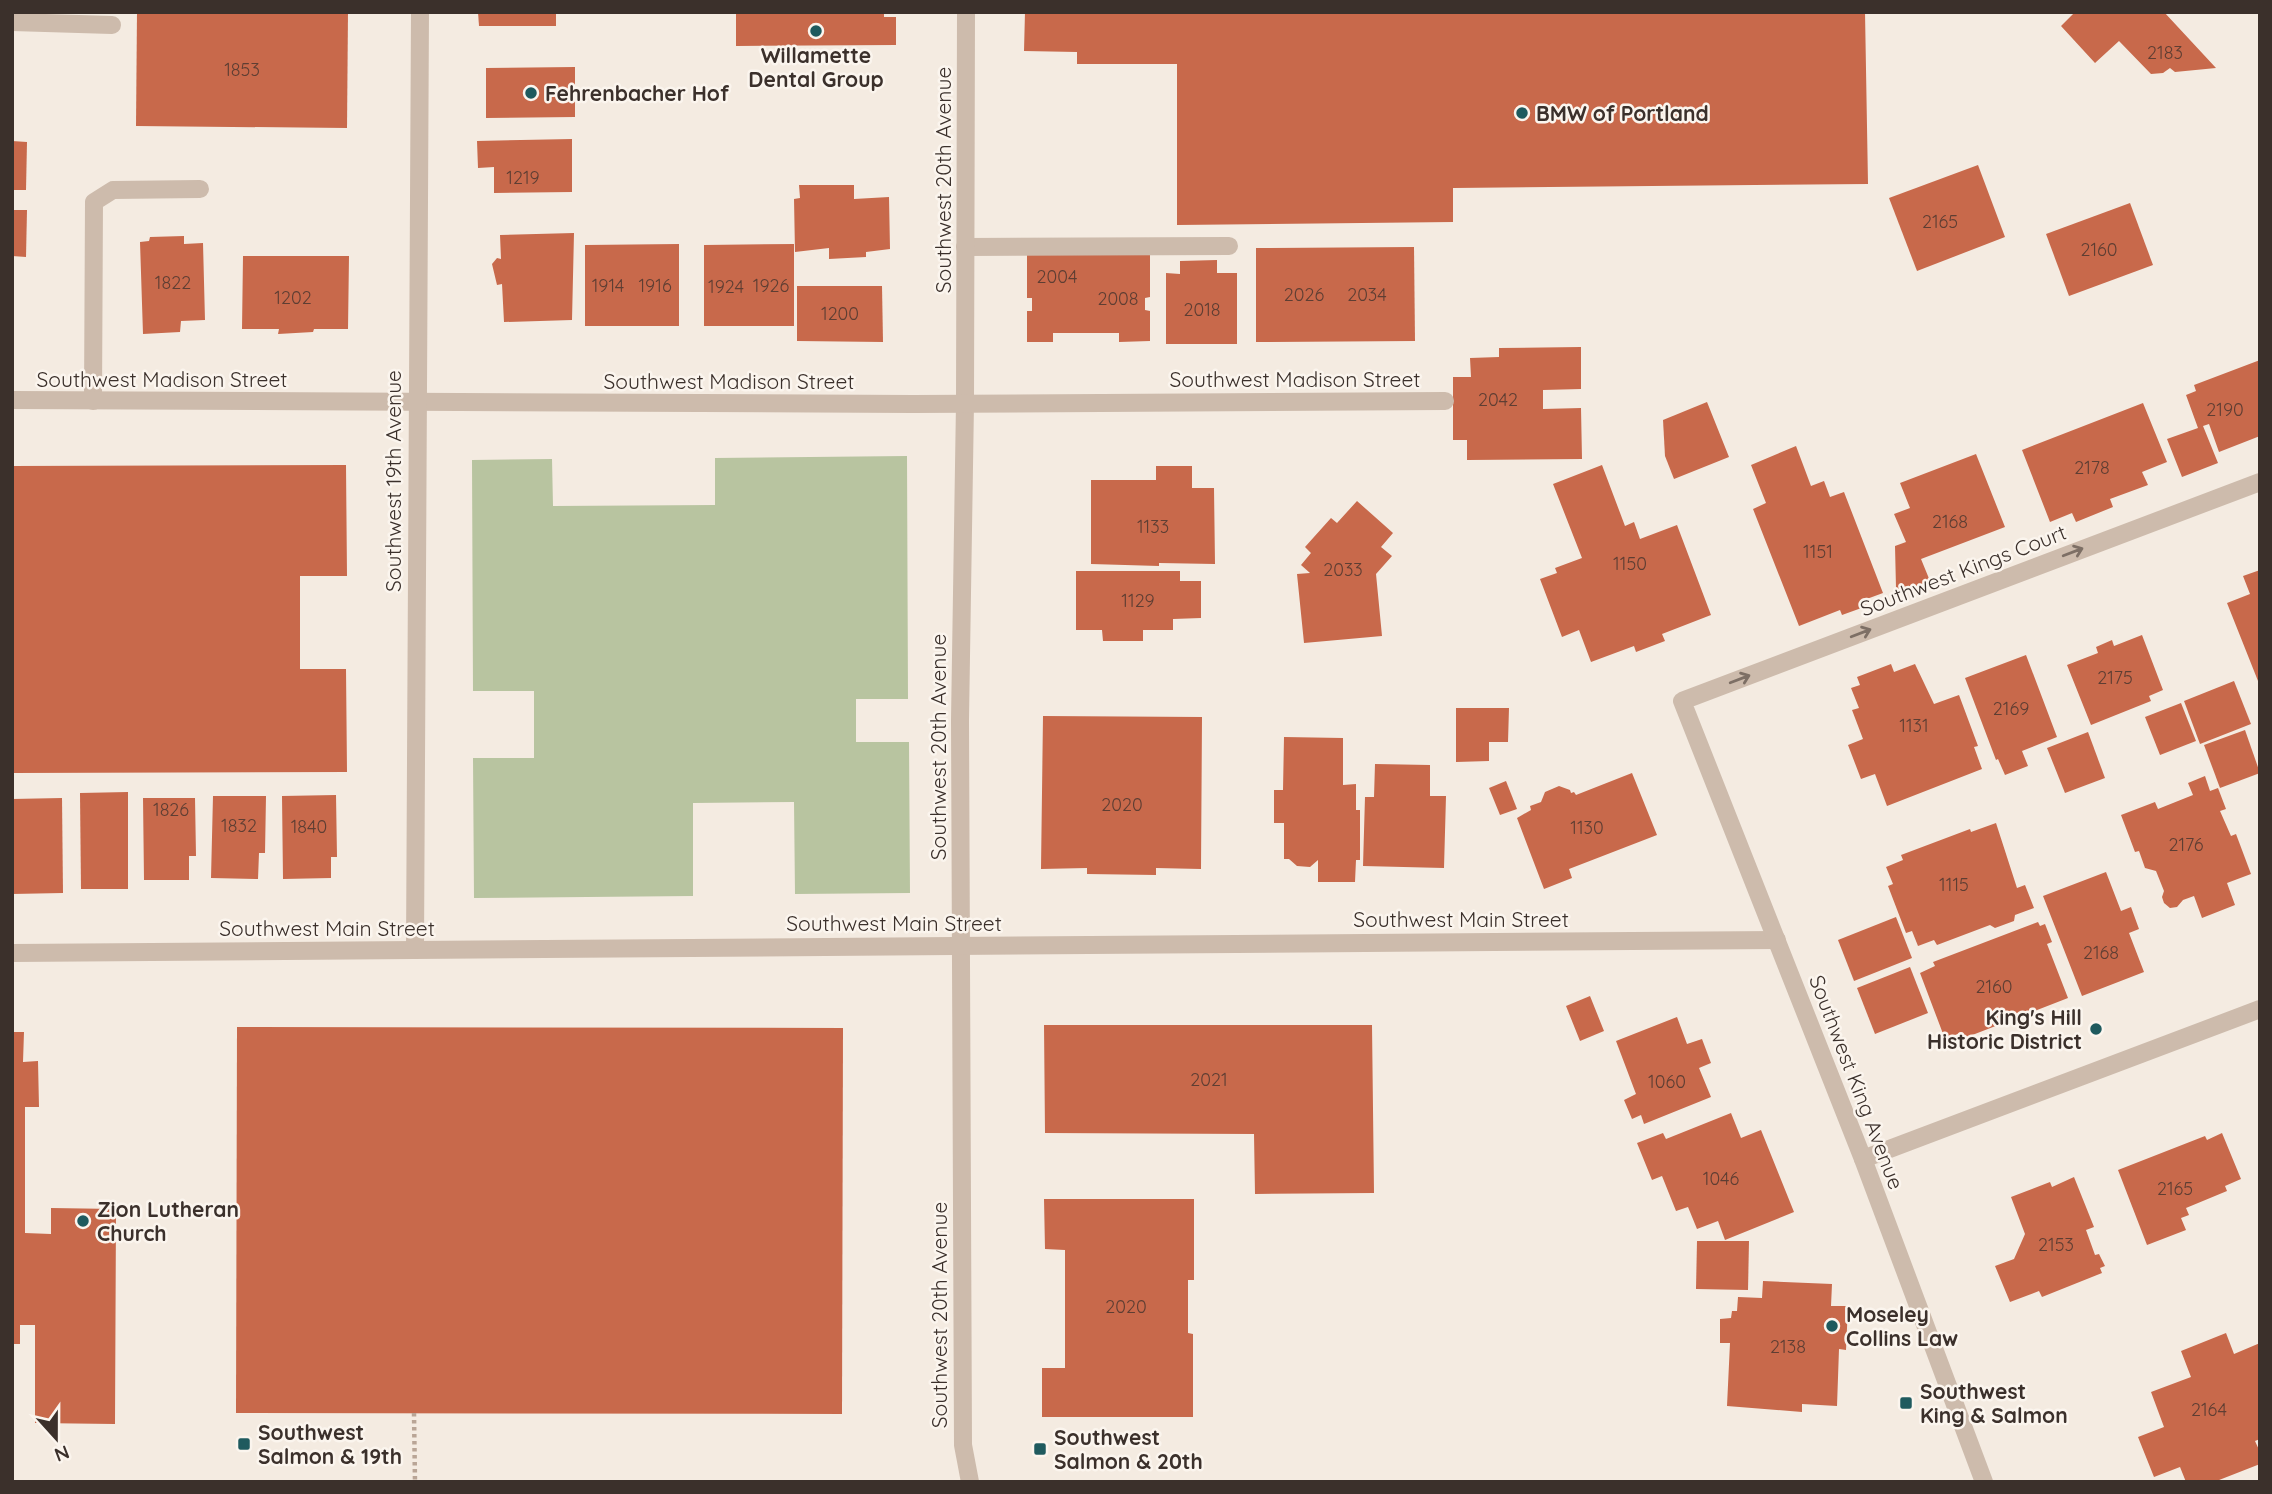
<svg xmlns="http://www.w3.org/2000/svg" width="2272" height="1494" font-family="Quicksand,sans-serif">
<style>
.green{fill:#b8c4a0}
.building{fill:#c8694b}
.lines{fill:none;stroke-linecap:round;stroke-linejoin:round}
.path{stroke:#b9a596;stroke-width:4.5;stroke-dasharray:3.5 3.5;stroke-linecap:butt}
.service{stroke:#cdbbac;stroke-width:18}
.minor{stroke:#cdbbac;stroke-width:18}
.oneway{stroke:#7d6f65}
.poi-dot{fill:#1f5a5e;stroke:#fbf5ee;stroke-width:2.5}
.labels{text-anchor:middle;dominant-baseline:central;stroke-width:5;stroke-linejoin:round;paint-order:stroke}
.number-label{font-size:18px;fill:#5e3e33}
.poi-label{font-size:21px;font-weight:bold;fill:#3b302b;stroke:#fbf5ee;text-anchor:start}
.street-label{font-size:21px;fill:#3b302b;stroke:#fbf5ee}
</style>
<rect width="100%" height="100%" fill="#f4ebe1"/>
<path class="green" d="M907,456L908,699H856V742H909L910,893L795,894L794,802L693,803V896L474,898L473,758H534V691H473L472,460L552,459L553,506L715,505V458Z"/>
<g class="building">
<path d="M137,12H348L347,128L136,126Z"/>
<path d="M478,12H556V26H479Z"/>
<path d="M736,12H884V17H896V45L736,46Z"/>
<path d="M1025,12H1865L1868,184L1453,188V222L1177,225V64H1077V52L1024,51Z"/>
<path d="M2075,12H2164L2216,68L2175,72L2170,68L2163,73L2151,74L2119,41L2095,63L2061,26Z"/>
<path d="M575,67V117L486,118V68Z"/>
<path d="M572,139V192L494,193V167L478,168L477,141Z"/>
<path d="M12,141L27,142L26,190H12Z"/>
<path d="M1978,165L2005,237L1917,271L1889,198Z"/>
<path d="M799,185H854V199L889,197L890,249L866,252V257L829,259V248L795,252L794,199L800,198Z"/>
<path d="M2130,203L2153,265L2069,296L2046,234Z"/>
<path d="M12,210H27L26,257L12,256Z"/>
<path d="M574,233L572,320L504,322L502,284L497,285L492,264L497,258L501,259L500,235Z"/>
<path d="M184,236V244L203,243L205,320L181,321L180,332L143,334L140,242L149,241L150,237Z"/>
<path d="M679,244V326H585V245Z"/>
<path d="M794,244V326H704V245Z"/>
<path d="M1414,247L1415,341L1256,342V248Z"/>
<path d="M1027,254H1150V297L1145,298V310L1150,311V341L1119,342V333H1053V342H1027V311H1032V298H1027Z"/>
<path d="M243,256H349L348,329H314L313,332L278,334L279,329H242Z"/>
<path d="M1217,260V273H1237V344H1166V273L1180,274V261Z"/>
<path d="M797,286H882L883,342L797,341Z"/>
<path d="M1581,347V389L1543,390V409L1581,408L1582,459L1467,460V440H1453V377H1471L1470,358L1499,357V348Z"/>
<path d="M2260,360V436L2219,452L2209,424L2203,426L2218,463L2182,477L2167,439L2198,428L2186,395L2196,391L2194,385Z"/>
<path d="M1707,402L1729,457L1674,479L1665,456L1663,420Z"/>
<path d="M2143,403L2167,462L2142,472L2148,485L2110,499L2113,507L2076,522L2072,513L2050,522L2022,450Z"/>
<path d="M1796,446L1811,486L1824,481L1830,497L1844,492L1883,593L1864,600L1867,606L1842,615L1840,610L1799,626L1753,509L1766,503L1751,465Z"/>
<path d="M1976,454L2005,527L1921,559L1930,581L1898,593L1896,588L1895,546L1906,542L1894,514L1910,508L1900,483Z"/>
<path d="M346,465L347,576H300V669H346L347,772L12,773V466Z"/>
<path d="M1602,465L1625,526L1634,522L1640,539L1677,525L1711,615L1662,634L1665,641L1636,652L1634,646L1591,662L1579,630L1562,637L1540,579L1557,573L1555,568L1582,558L1553,484Z"/>
<path d="M1156,466H1192V488H1214L1215,564L1159,563V566L1091,564V480H1156Z"/>
<path d="M1357,501L1393,533L1381,547L1392,556L1376,574L1382,636L1304,643L1297,574L1310,573L1301,565L1311,553L1305,547L1331,518L1337,523Z"/>
<path d="M2260,570V686L2227,603L2250,594L2243,576Z"/>
<path d="M1076,571H1180V581H1201V618L1173,619V630H1143V641H1103L1102,630H1076Z"/>
<path d="M2142,635L2163,690L2149,696L2151,701L2091,725L2067,665L2098,653L2096,647L2112,640L2114,646Z"/>
<path d="M2026,655L2057,737L2022,751L2028,766L2005,775L1998,759L1996,760L1965,678Z"/>
<path d="M1891,664L1894,672L1915,664L1934,704L1959,695L1978,746L1974,747L1982,769L1887,806L1875,774L1861,779L1848,745L1863,739L1852,710L1859,708L1851,688L1860,685L1857,677Z"/>
<path d="M2234,681L2251,724L2200,744L2184,701Z"/>
<path d="M2181,703L2196,741L2160,755L2145,717Z"/>
<path d="M1456,708H1509L1508,742H1489V761L1456,762Z"/>
<path d="M1043,716L1202,717L1201,869L1156,868V875L1087,874V868L1041,869Z"/>
<path d="M2245,730L2260,773L2220,788L2204,745Z"/>
<path d="M2088,732L2105,778L2065,793L2047,748Z"/>
<path d="M1284,737L1343,738V785L1356,784V810H1360V860H1356L1355,882H1318V860L1310,867L1297,866L1289,859H1284V823H1274V790H1283Z"/>
<path d="M1375,764L1430,765V796H1446L1444,868L1363,866L1365,797H1374Z"/>
<path d="M1632,773L1657,835L1569,869L1572,878L1544,889L1517,818L1531,810L1530,806L1541,802L1545,792L1559,786L1570,790L1571,793L1574,792L1576,795Z"/>
<path d="M2205,776L2210,791L2218,788L2226,809L2220,811L2231,836L2236,834L2251,874L2227,883L2235,905L2202,918L2194,896L2183,900L2177,907L2170,908L2164,903L2162,897L2164,891L2156,871L2145,868L2139,851L2135,852L2121,815L2155,802L2158,809L2193,795L2188,783Z"/>
<path d="M1506,781L1517,809L1500,815L1489,788Z"/>
<path d="M128,792V889H81L80,793Z"/>
<path d="M336,795L337,857H331V878L283,879L282,796Z"/>
<path d="M213,796H266L265,853H259L258,879L211,878Z"/>
<path d="M62,798L63,893L12,894V799Z"/>
<path d="M143,798H195L196,856H189V880H144Z"/>
<path d="M1996,823L2017,888L2025,885L2034,908L2015,915L2014,921L1995,928L1990,925L1937,945L1934,940L1918,946L1912,931L1906,933L1888,886L1893,884L1886,867L1903,860L1901,855L1970,829L1971,832Z"/>
<path d="M2106,872L2121,911L2131,907L2139,929L2129,933L2144,972L2082,996L2043,896Z"/>
<path d="M1896,917L1912,958L1854,981L1838,940Z"/>
<path d="M2038,922L2040,926L2045,924L2052,942L2047,944L2068,998L1962,1039L1960,1033L1945,1039L1920,973L1935,966L1933,962Z"/>
<path d="M1910,967L1928,1013L1875,1034L1857,988Z"/>
<path d="M1590,996L1604,1031L1580,1041L1566,1006Z"/>
<path d="M1677,1017L1687,1044L1702,1039L1711,1063L1699,1068L1711,1097L1644,1124L1641,1115L1632,1119L1624,1100L1636,1094L1616,1041Z"/>
<path d="M1044,1025H1372L1374,1193L1255,1194L1254,1134L1045,1133Z"/>
<path d="M237,1027L843,1028L842,1414L236,1413Z"/>
<path d="M12,1032H24L23,1062L38,1061L39,1107H25V1233L51,1234V1208L116,1209L115,1424L35,1423V1325H20V1344H12Z"/>
<path d="M1731,1113L1741,1138L1761,1130L1794,1212L1725,1240L1718,1221L1697,1229L1688,1207L1676,1211L1662,1176L1652,1180L1637,1143L1663,1133L1666,1139Z"/>
<path d="M2222,1133L2241,1179L2225,1186L2227,1191L2186,1208L2189,1215L2181,1218L2186,1230L2147,1245L2118,1170L2205,1136L2207,1140Z"/>
<path d="M2074,1177L2094,1227L2086,1230L2095,1255L2099,1254L2105,1266L2100,1268L2102,1273L2042,1297L2039,1291L2010,1302L1995,1266L2014,1259L2025,1234L2011,1197L2050,1182L2052,1187Z"/>
<path d="M1044,1199H1194V1280H1188V1333L1193,1334V1417H1042V1368H1065V1250L1045,1249Z"/>
<path d="M1697,1241H1749L1748,1290L1696,1289Z"/>
<path d="M1763,1281L1832,1284L1831,1306H1848L1846,1350L1839,1349L1837,1406L1802,1404V1412L1727,1406L1730,1343H1720V1319L1731,1318L1732,1311H1737L1738,1297L1762,1298Z"/>
<path d="M2226,1333L2234,1354L2260,1343V1439L2255,1441L2260,1452V1464L2214,1482H2186L2180,1467L2154,1477L2138,1437L2164,1427L2151,1392L2191,1377L2181,1351Z"/>
</g>
<g class="lines">
<path class="path" d="M414,1413L415,1482"/>
<g class="service">
<path d="M12,22L112,25"/>
<path d="M965,247L1229,246"/>
<path d="M93,401L94,202L113,190L200,189"/>
</g>
<g class="minor">
<path d="M966,12L965,403L960,720L963,1445L970,1482"/>
<path d="M12,400L913,404L1445,401"/>
<path d="M415,950L420,12"/>
<path d="M12,953L1777,940"/>
<path d="M1863,1159L2260,1009"/>
<path d="M1984,1482L1863,1159L1682,701L2260,482"/>
</g>
</g>
<defs><path id="oneway-shaft" d="M-6 0H5M1.5-3L5.5 0L1.5 3" fill="none" stroke-width="1.6" stroke-linecap="round" stroke-linejoin="round" transform="scale(1.75)"/></defs>
<g class="oneway">
<use href="#oneway-shaft" transform="translate(2073 552) rotate(-21)"/>
<use href="#oneway-shaft" transform="translate(1861 633) rotate(-21)"/>
<use href="#oneway-shaft" transform="translate(1740 679) rotate(-21)"/>
</g>
<g class="poi-dot">
<circle cx="816" cy="31" r="7"/>
<circle cx="531" cy="93" r="7"/>
<circle cx="1522" cy="113" r="7"/>
<circle cx="2096" cy="1029" r="7"/>
<circle cx="83" cy="1221" r="7"/>
<circle cx="1832" cy="1326" r="7"/>
<rect x="1899" y="1396" width="14" height="14" rx="3.5"/>
<rect x="237" y="1437" width="14" height="14" rx="3.5"/>
<rect x="1033" y="1442" width="14" height="14" rx="3.5"/>
</g>
<g class="labels">
<g class="number-label">
<text x="2165" y="52">2183</text>
<text x="242" y="69">1853</text>
<text x="523" y="177">1219</text>
<text x="1940" y="221">2165</text>
<text x="2099" y="249">2160</text>
<text x="1057" y="276">2004</text>
<text x="173" y="282">1822</text>
<text x="608" y="285">1914</text>
<text x="655" y="285">1916</text>
<text x="771" y="285">1926</text>
<text x="726" y="286">1924</text>
<text x="1304" y="294">2026</text>
<text x="1367" y="294">2034</text>
<text x="293" y="297">1202</text>
<text x="1118" y="298">2008</text>
<text x="1202" y="309">2018</text>
<text x="840" y="313">1200</text>
<text x="1498" y="399">2042</text>
<text x="2225" y="409">2190</text>
<text x="2092" y="467">2178</text>
<text x="1950" y="521">2168</text>
<text x="1153" y="526">1133</text>
<text x="1818" y="551">1151</text>
<text x="1630" y="563">1150</text>
<text x="1343" y="569">2033</text>
<text x="1138" y="600">1129</text>
<text x="2115" y="677">2175</text>
<text x="2011" y="708">2169</text>
<text x="1914" y="725">1131</text>
<text x="1122" y="804">2020</text>
<text x="171" y="809">1826</text>
<text x="239" y="825">1832</text>
<text x="309" y="826">1840</text>
<text x="1587" y="827">1130</text>
<text x="2186" y="844">2176</text>
<text x="1954" y="884">1115</text>
<text x="2101" y="952">2168</text>
<text x="1994" y="986">2160</text>
<text x="1209" y="1079">2021</text>
<text x="1667" y="1081">1060</text>
<text x="1721" y="1178">1046</text>
<text x="2175" y="1188">2165</text>
<text x="2056" y="1244">2153</text>
<text x="1126" y="1306">2020</text>
<text x="1788" y="1346">2138</text>
<text x="2209" y="1409">2164</text>
</g>
<g class="poi-label">
<text x="816" y="55" text-anchor="middle">Willamette<tspan x="816" dy="24">Dental Group</tspan></text>
<text x="545" y="93">Fehrenbacher Hof</text>
<text x="1536" y="113">BMW of Portland</text>
<text x="2082" y="1017" text-anchor="end">King's Hill<tspan x="2082" dy="24">Historic District</tspan></text>
<text x="97" y="1209">Zion Lutheran<tspan x="97" dy="24">Church</tspan></text>
<text x="1846" y="1314">Moseley<tspan x="1846" dy="24">Collins Law</tspan></text>
<text x="1920" y="1391">Southwest<tspan x="1920" dy="24">King &amp; Salmon</tspan></text>
<text x="258" y="1432">Southwest<tspan x="258" dy="24">Salmon &amp; 19th</tspan></text>
<text x="1054" y="1437">Southwest<tspan x="1054" dy="24">Salmon &amp; 20th</tspan></text>
</g>
<g class="street-label">
<text transform="translate(943 180) rotate(-90)">Southwest 20th Avenue</text>
<text x="162" y="379">Southwest Madison Street</text>
<text x="1295" y="379">Southwest Madison Street</text>
<text x="729" y="381">Southwest Madison Street</text>
<text transform="translate(393 481) rotate(-90)">Southwest 19th Avenue</text>
<text transform="translate(1963 570) rotate(-21)">Southwest Kings Court</text>
<text transform="translate(938 747) rotate(-90)">Southwest 20th Avenue</text>
<text x="1461" y="919">Southwest Main Street</text>
<text x="894" y="923">Southwest Main Street</text>
<text x="327" y="928">Southwest Main Street</text>
<text transform="translate(1857 1082) rotate(69)">Southwest King Avenue</text>
<text transform="translate(939 1315) rotate(-90)">Southwest 20th Avenue</text>
</g>
</g>
<rect width="2272" height="1494" fill="none" stroke="#3b302b" stroke-width="28"/>
<g transform="translate(56 1438) rotate(159)" stroke="#fbf5ee" stroke-width="5" paint-order="stroke">
<path d="M0-5L12 26L0 18L-12 26Z" fill="#3b302b"/>
<text y="-10" font-size="19" font-weight="bold" text-anchor="middle" fill="#3b302b">N</text>
</g>
</svg>
